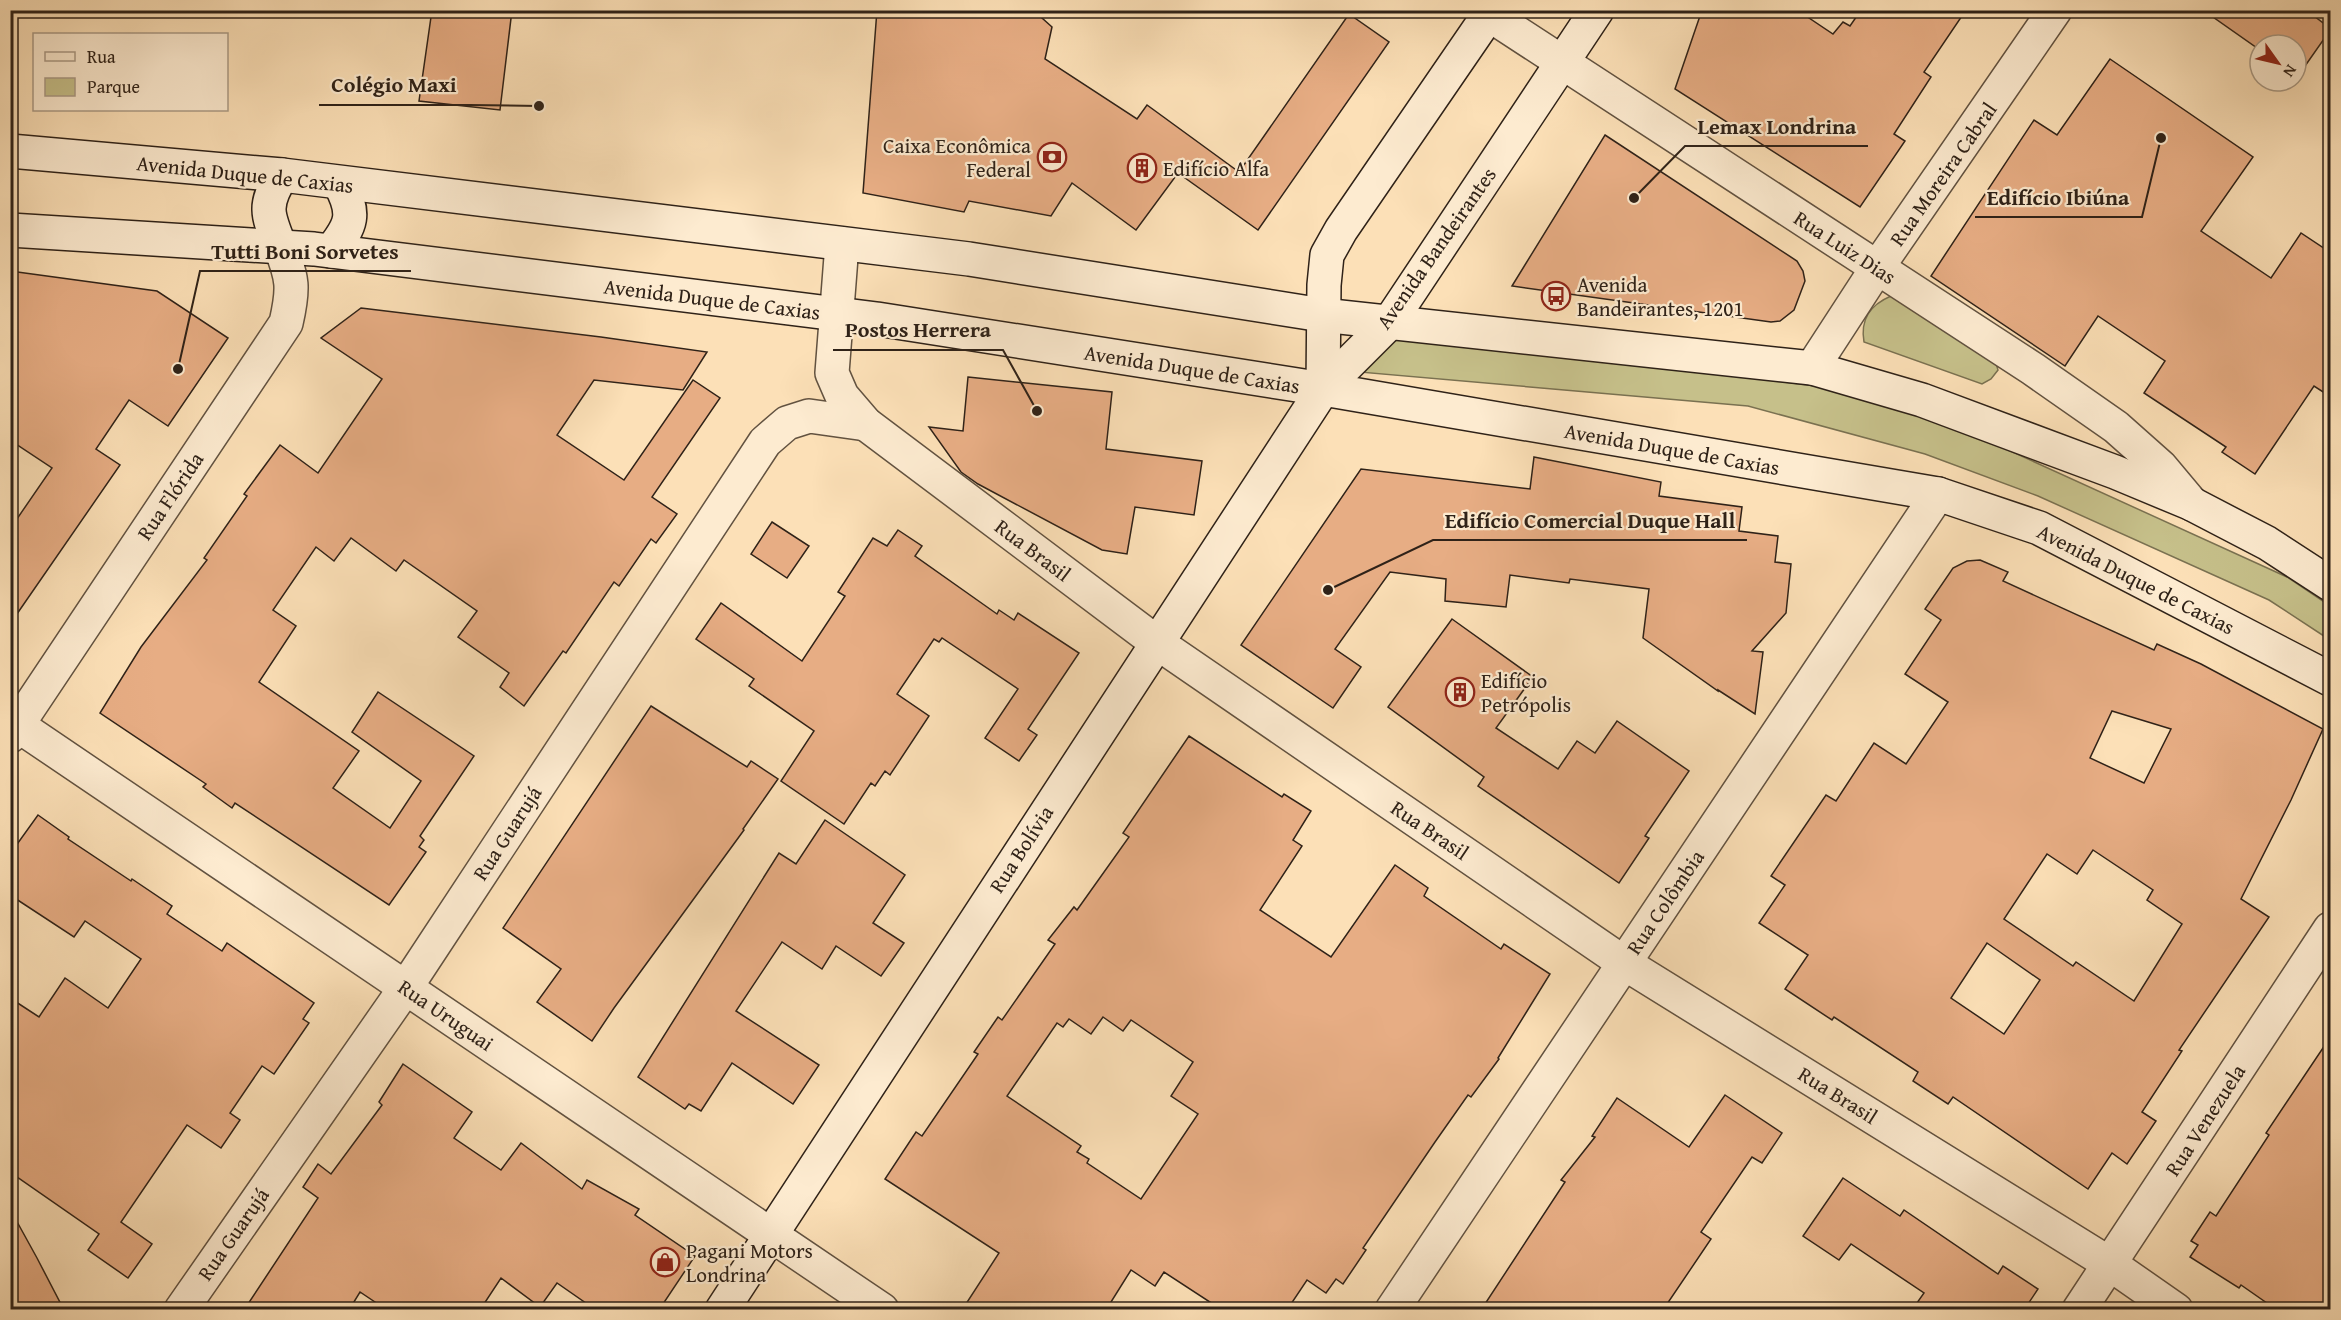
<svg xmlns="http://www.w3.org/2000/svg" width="2341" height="1320" font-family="'Gentium Book Plus',serif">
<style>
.green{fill:#c6c08a;stroke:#7a7151;stroke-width:1.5}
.building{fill:#e7ad84;stroke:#2f2218;stroke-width:1.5;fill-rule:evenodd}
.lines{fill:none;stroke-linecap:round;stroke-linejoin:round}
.street-casing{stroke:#625240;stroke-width:36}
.secondary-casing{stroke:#2f2218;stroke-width:36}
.street{stroke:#fdebd0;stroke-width:33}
.secondary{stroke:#fdebd0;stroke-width:33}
.labels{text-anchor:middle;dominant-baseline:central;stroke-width:4.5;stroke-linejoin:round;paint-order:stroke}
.poi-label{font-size:21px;fill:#2f2218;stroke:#fdebd0;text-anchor:start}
.street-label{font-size:21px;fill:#2f2218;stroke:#fdebd0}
.leader{fill:none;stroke:#2f2218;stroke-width:2}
.callout-dot{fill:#2f2218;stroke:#fdebd0;stroke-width:2}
.callout-label{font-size:22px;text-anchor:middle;font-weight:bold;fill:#2f2218;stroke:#fdebd0;stroke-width:4.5;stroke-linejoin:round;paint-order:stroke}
</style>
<rect width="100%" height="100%" fill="#fce0b7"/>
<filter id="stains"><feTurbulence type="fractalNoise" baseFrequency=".00333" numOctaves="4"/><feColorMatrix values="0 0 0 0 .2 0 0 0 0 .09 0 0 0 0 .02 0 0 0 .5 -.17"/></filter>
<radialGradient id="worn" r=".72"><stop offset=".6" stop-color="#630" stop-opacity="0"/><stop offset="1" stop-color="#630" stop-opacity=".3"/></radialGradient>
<g class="green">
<path d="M1891,296L1994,357L1998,370L1991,379L1982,384L1864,342C1860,319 1870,305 1891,296Z"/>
<path d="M1395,333L1847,390L1984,439L2287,577L2330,606V640L2269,600L2038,496L1925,454L1748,406L1359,372Z"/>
</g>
<g class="building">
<path d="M432,10H512L500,110L419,101Z"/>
<path d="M877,10H1033L1052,27L1045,59L1137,119L1147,105L1239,172L1349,14L1389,42L1258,230L1178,173L1136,230L1072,183L1051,216L969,201L964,212L863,193Z"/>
<path d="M1702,10H1797L1833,34L1843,22L1850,26L1861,10H1966L1924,72L1931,77L1894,134L1905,141L1860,207L1675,89Z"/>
<path d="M2203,10H2306L2331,29L2298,76L2296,74V45H2260V50Z"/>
<path d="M2110,59L2253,157L2201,231L2271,278L2301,233L2331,253V397L2314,386L2255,474L2222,452L2226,447L2144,393L2165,361L2098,316L2065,366L1931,276L2034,120L2057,135Z"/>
<path d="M1605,135L1797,261L1803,271L1805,281L1794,310L1780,321L1771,322L1512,286Z"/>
<path d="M10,271L157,291L228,338L168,426L129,400L96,449L120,465L10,624V529L52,468L10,440Z"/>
<path d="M361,308L601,337L707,352L683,390L594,380L557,435L624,480L693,380L720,398L652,497L677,514L656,543L651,539L619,586L614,582L566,653L563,651L524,706L500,687L509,673L458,637L477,611L404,560L396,571L351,538L334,561L316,547L273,610L296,626L259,682L359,751L333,788L390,828L421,781L352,732L378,692L474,756L420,836L424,840L419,847L426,852L389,905L235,803L232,808L203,787L206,784L100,713L141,647L207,560L204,558L247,496L244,494L280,445L318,473L382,379L321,338Z"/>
<path d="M968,377L1112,392L1106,449L1202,461L1194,515L1135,507L1127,554L1102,550L978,484L961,472L929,427L963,431Z"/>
<path d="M1534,457L1661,482L1659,496L1742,507L1739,531L1778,536L1775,562L1791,564L1786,613L1752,651L1763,652L1755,714L1718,690V691L1643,638L1649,589L1570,579L1569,583L1510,575L1506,607L1445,601L1446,579L1390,572L1335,649L1361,667L1333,708L1241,645L1361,469L1530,489Z"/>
<path d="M772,522L809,546L787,578L751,554Z"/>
<path d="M898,530L922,546L915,556L997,614L999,610L1014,620L1018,613L1079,653L1028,729L1037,735L1019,761L985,738L1018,689L942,638L939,642L934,639L897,694L929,716L890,775L885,771L875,786L871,783L844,824L781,781L814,731L749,686L754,679L696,639L721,603L802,661L845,596L838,592L873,538L887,546Z"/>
<path d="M1980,560L2008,572L2003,581L2154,650L2157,644L2201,664L2323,729L2291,800L2241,899L2269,917L2179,1050L2182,1051L2142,1112L2156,1121L2127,1164L2112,1153L2088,1189L1953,1097L1948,1104L1913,1081L1918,1072L1834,1017L1832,1020L1785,989L1808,955L1759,923L1785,885L1771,876L1826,795L1836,801L1874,743L1906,764L1948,702L1905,674L1941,620L1925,609L1953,568L1967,561ZM2112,711L2171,729L2144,783L2090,758ZM2093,850L2153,890L2147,900L2182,924L2134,1001L2076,962L2073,966L2004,919L2047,854L2077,874ZM1987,943L2040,980L2004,1034L1951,998Z"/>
<path d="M1452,619L1533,677L1496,728L1558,769L1577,741L1595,753L1617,721L1689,771L1645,836L1649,838L1619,883L1478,786L1484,777L1388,707Z"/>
<path d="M651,706L747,767L751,761L778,779L743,829L744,830L614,1008L592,1041L537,1002L561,969L503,928Z"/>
<path d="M1189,736L1282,797L1284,794L1311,811L1293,840L1302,846L1260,910L1331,957L1395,865L1428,888L1424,896L1501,949L1504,944L1550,974L1498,1058L1499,1059L1471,1097L1468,1095L1435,1142L1363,1248L1366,1250L1343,1284L1336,1279L1326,1293L1307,1280L1287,1310H1222L1164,1272L1155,1286L1131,1270L1106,1310H962L999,1253L885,1179L916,1132L922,1136L978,1054L974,1052L998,1017L1002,1020L1055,944L1048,940L1074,907L1077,910L1129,837L1123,833ZM1103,1017L1123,1031L1131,1020L1193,1062L1171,1096L1198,1114L1141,1199L1087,1163L1089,1159L1077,1152L1081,1146L1007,1096L1057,1023L1063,1027L1069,1019L1091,1034Z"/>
<path d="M38,815L69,837L68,839L131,881L132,879L172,906L167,914L222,951L227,943L314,1003L303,1019L309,1023L274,1074L262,1066L230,1113L240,1120L221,1148L187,1125L121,1222L152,1244L128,1278L88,1250L99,1234L10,1172V998L39,1017L65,978L108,1008L141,959L85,921L74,937L10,895V854Z"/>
<path d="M825,820L905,875L873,923L904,943L881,976L836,946L822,969L782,942L736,1011L819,1065L793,1104L732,1063L701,1111L689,1104L685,1109L638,1077L779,853L796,864Z"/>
<path d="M2331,1036V1310H2277L2241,1285L2239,1288L2190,1257L2198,1245L2191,1241L2210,1212L2216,1216L2269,1135L2266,1133Z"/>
<path d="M403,1064L472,1112L454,1138L501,1170L521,1143L582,1189L587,1180L639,1209L635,1215L695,1256L659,1310H596L557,1283L540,1307L501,1278L480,1310H387L360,1292L349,1310H244L318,1198L303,1187L318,1164L331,1174L382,1105L379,1102Z"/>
<path d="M1725,1095L1782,1133L1762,1163L1752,1157L1701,1232L1711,1239L1663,1310H1481L1565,1182L1561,1180L1595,1137L1592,1136L1617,1098L1689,1147Z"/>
<path d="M1843,1178L1900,1216L1904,1210L1998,1274L2003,1266L2038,1289L2024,1310H1912L1924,1293L1851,1244L1839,1260L1803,1236Z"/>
<path d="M10,1209L37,1258L64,1310H10Z"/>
</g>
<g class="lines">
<g class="street-casing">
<g id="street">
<path d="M1482,10L2033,369L2116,427L2161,467L2192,504"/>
<path d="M842,244L832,373L842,396L866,424L1156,642L1624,963L2110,1264L2176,1310"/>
<path d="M1812,368L1877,268L2055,10"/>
<path d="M10,720L882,1310"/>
<path d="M10,736L286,323C294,288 293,279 280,246"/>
<path d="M181,1310L406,987L765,442L787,423L809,416L866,424"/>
<path d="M1392,1310L1938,494"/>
<path d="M2079,1310L2330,929"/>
</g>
</g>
<g class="secondary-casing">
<g id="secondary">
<path d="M10,151L282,175L969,259L1322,315L1812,368L1922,400L2115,472L2192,504L2267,543L2330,584"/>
<path d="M10,230L314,249L877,319L1323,389L1938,494L2039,528L2330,679"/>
<path d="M280,246C267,214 263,205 282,175"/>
<path d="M331,251C352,225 356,214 340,184"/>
<path d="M1323,389L1324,285L1327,255L1341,230L1492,10"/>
<path d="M722,1310L1323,389L1389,323L1597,10"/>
</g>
</g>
<use href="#street" class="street"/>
<use href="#secondary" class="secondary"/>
</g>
<defs>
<g id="bank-ring" transform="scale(1.5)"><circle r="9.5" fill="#fdebd0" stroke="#8f2418" stroke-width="1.5"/><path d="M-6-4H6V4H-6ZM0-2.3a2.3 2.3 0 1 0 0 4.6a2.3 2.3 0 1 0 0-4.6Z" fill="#8f2418"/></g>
<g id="building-ring" transform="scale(1.5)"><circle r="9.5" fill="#fdebd0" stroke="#8f2418" stroke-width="1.5"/><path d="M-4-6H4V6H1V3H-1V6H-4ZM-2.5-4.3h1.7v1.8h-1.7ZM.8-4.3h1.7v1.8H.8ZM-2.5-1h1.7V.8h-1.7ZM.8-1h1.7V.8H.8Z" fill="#8f2418"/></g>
<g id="bus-ring" transform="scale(1.5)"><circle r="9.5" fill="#fdebd0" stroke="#8f2418" stroke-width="1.5"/><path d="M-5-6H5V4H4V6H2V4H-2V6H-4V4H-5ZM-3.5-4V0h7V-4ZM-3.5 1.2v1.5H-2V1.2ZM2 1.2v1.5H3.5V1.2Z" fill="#8f2418"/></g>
<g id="shop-ring" transform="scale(1.5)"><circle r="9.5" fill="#fdebd0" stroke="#8f2418" stroke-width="1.5"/><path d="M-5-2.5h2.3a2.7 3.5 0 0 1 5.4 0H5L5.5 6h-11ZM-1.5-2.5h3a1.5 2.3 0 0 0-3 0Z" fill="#8f2418"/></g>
</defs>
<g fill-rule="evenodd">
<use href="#bank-ring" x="1052" y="157"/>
<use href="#building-ring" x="1142" y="168"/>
<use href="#bus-ring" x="1556" y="296"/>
<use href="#building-ring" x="1460" y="692"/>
<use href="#shop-ring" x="665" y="1262"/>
</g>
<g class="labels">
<g class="poi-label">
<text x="1031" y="145" text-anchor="end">Caixa Econômica<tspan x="1031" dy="24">Federal</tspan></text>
<text x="1163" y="168">Edifício Alfa</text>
<text x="1577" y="284">Avenida<tspan x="1577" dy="24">Bandeirantes, 1201</tspan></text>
<text x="1481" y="680">Edifício<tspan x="1481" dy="24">Petrópolis</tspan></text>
<text x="686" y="1250">Pagani Motors<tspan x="686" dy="24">Londrina</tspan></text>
</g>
<g class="street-label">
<text transform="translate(245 174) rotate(6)">Avenida Duque de Caxias</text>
<text transform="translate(1943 174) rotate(-55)">Rua Moreira Cabral</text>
<text transform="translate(1845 247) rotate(33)">Rua Luiz Dias</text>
<text transform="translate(1436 248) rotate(-55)">Avenida Bandeirantes</text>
<text transform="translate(712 299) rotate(7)">Avenida Duque de Caxias</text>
<text transform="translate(1192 369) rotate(9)">Avenida Duque de Caxias</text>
<text transform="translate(1672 449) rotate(10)">Avenida Duque de Caxias</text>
<text transform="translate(170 496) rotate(-56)">Rua Flórida</text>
<text transform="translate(1033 550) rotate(37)">Rua Brasil</text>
<text transform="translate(2136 579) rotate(27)">Avenida Duque de Caxias</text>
<text transform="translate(1430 830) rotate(34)">Rua Brasil</text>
<text transform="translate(507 833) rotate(-57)">Rua Guarujá</text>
<text transform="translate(1021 849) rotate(-57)">Rua Bolívia</text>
<text transform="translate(1665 902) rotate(-56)">Rua Colômbia</text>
<text transform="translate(446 1015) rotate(34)">Rua Uruguai</text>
<text transform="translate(1838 1095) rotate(32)">Rua Brasil</text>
<text transform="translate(2205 1120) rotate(-57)">Rua Venezuela</text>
<text transform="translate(233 1234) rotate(-55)">Rua Guarujá</text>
</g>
</g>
<path class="leader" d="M539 106L469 105H319M1634 198L1685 146H1868M2161 138L2142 217H1975M178 369L200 271H411M1037 411L1003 350H833M1328 590L1433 540H1747"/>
<g class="callout-dot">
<circle cx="539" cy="106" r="6"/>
<circle cx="1634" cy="198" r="6"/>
<circle cx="2161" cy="138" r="6"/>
<circle cx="178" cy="369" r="6"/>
<circle cx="1037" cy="411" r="6"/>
<circle cx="1328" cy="590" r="6"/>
</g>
<g class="callout-label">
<text x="394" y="92">Colégio Maxi</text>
<text x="1777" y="134">Lemax Londrina</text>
<text x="2058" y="205">Edifício Ibiúna</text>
<text x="305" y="259">Tutti Boni Sorvetes</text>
<text x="918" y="337">Postos Herrera</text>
<text x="1590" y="528">Edifício Comercial Duque Hall</text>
</g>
<rect width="2341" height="1320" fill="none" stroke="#fce0b7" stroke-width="36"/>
<rect x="12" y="12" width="2317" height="1296" fill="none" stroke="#2f2218" stroke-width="3"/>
<rect x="18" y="18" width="2305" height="1284" fill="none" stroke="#2f2218" stroke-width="1.5"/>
<rect x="33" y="33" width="195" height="78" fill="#fdebd0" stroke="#ab9b86" stroke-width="1.5"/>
<rect x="45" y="52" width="30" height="9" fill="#fdebd0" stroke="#ab9b86" stroke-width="1.5"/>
<text x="87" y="63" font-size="18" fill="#2f2218">Rua</text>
<rect x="45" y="78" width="30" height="18" fill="#c6c08a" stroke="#ab9b86" stroke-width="1.5"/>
<text x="87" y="93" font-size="18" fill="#2f2218">Parque</text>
<g transform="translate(2278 63) rotate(124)"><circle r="28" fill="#fdebd0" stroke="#ab9b86" stroke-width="1.5"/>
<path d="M0-4.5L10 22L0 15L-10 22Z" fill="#8f2418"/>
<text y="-9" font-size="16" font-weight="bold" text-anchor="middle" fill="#2f2218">N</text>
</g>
<rect width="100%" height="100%" filter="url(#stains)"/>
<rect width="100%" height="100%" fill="url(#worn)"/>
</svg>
